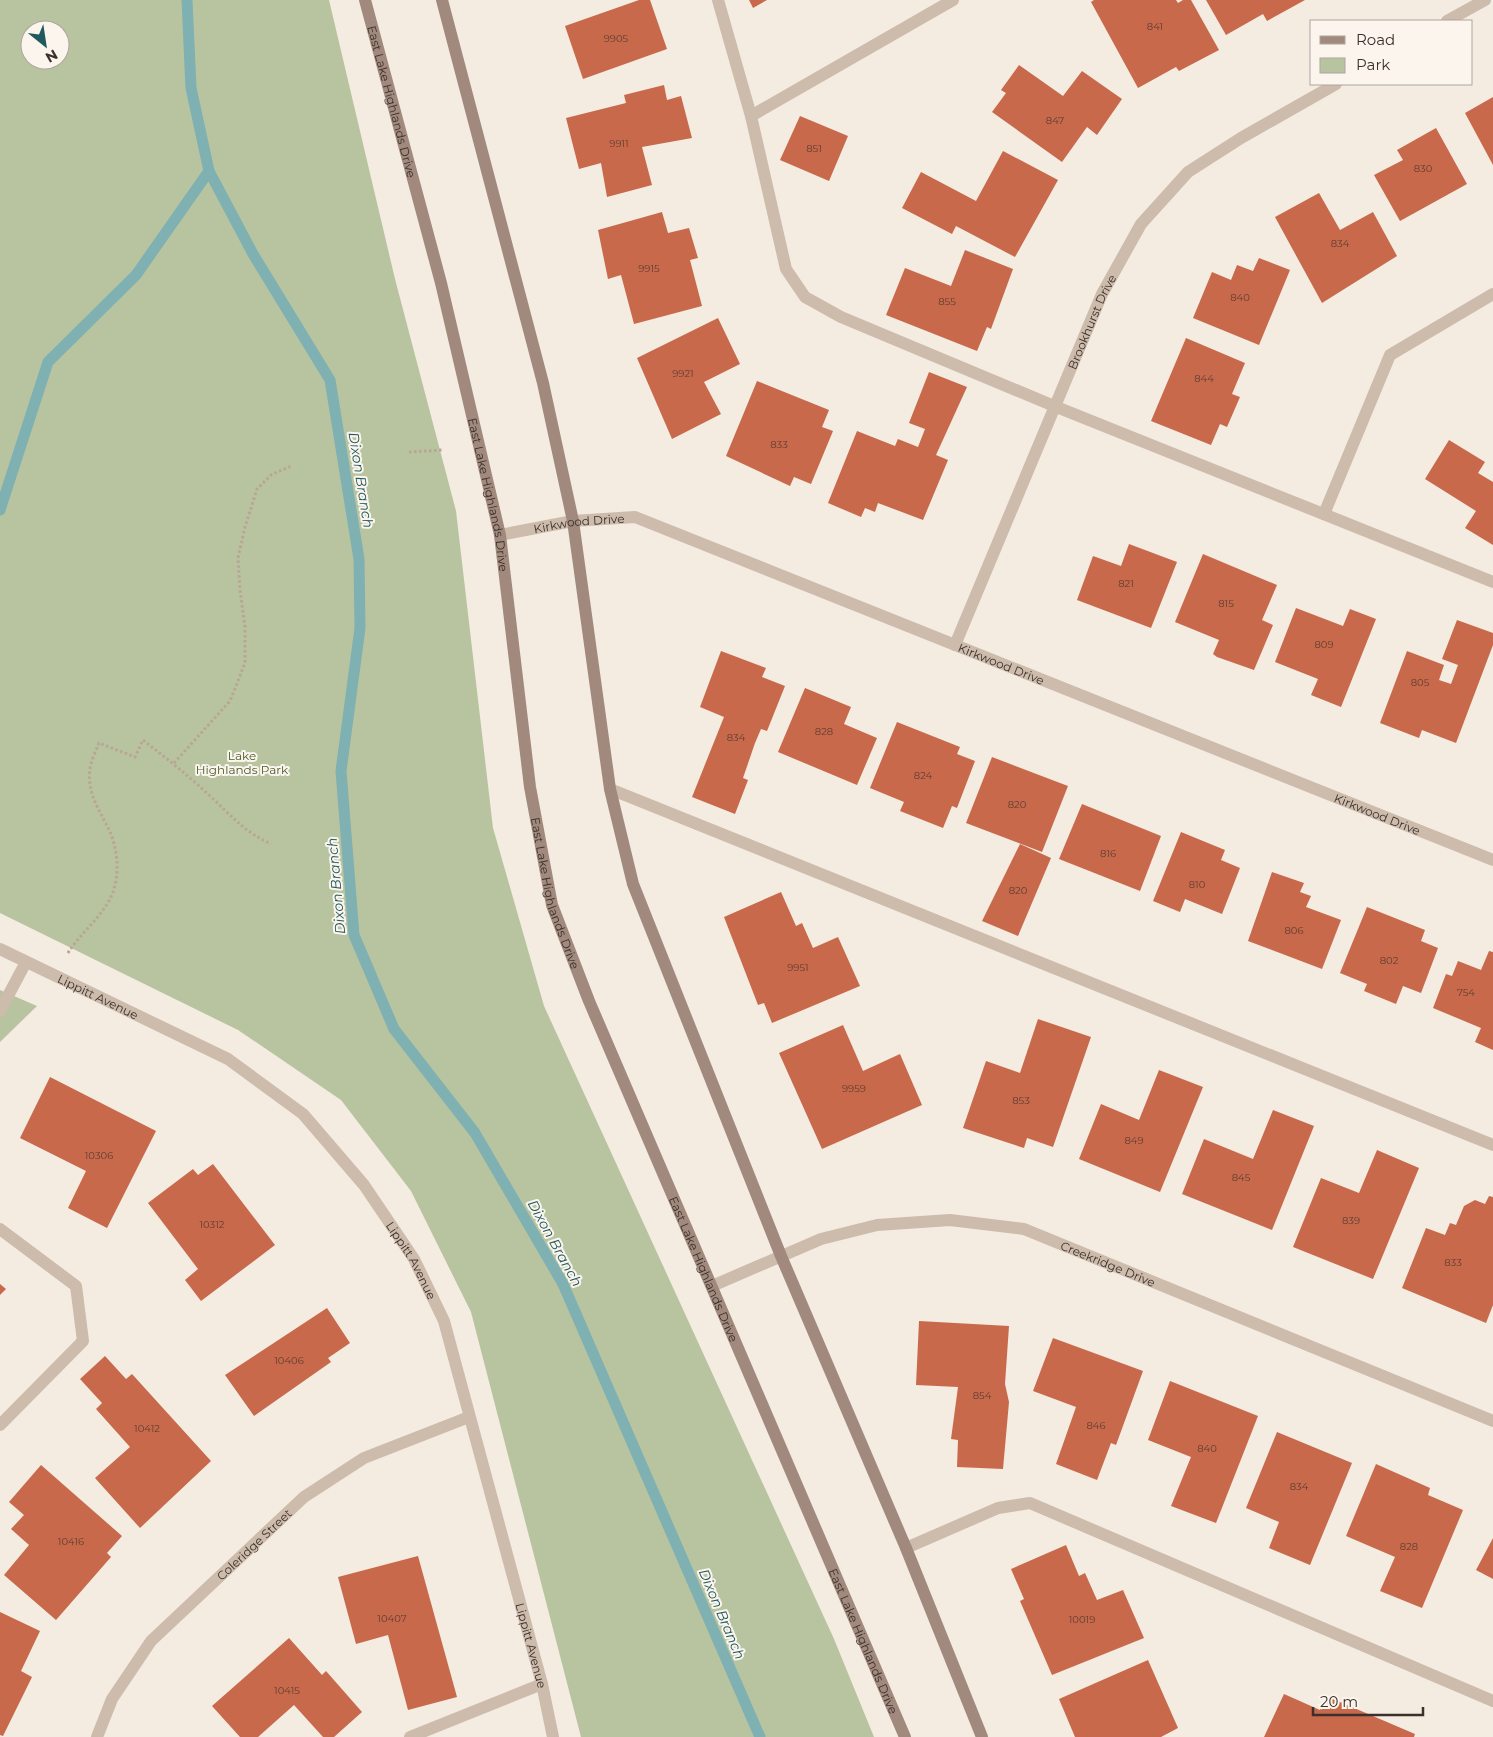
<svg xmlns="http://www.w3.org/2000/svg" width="1493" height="1737" font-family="Montserrat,sans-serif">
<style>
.green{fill:#b8c4a0;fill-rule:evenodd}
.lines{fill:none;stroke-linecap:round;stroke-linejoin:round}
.stream{stroke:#7fb0b2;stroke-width:11}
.building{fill:#c8694b}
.path{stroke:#b9a596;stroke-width:3;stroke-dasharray:2.5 2.5;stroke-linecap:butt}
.lane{stroke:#cdbbac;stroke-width:12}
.street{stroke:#cdbbac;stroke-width:12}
.secondary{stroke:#a18a7d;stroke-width:12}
.labels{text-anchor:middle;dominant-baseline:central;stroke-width:4;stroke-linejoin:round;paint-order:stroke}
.number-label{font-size:10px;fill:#5e3e33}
.street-label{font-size:12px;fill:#3b302b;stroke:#fbf5ee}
.park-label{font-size:12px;fill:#4a5a2e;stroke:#fbf5ee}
.water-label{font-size:14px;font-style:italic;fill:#1f5a5e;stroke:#fbf5ee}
</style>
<rect width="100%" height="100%" fill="#f4ebe1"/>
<g class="green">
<path d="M0,0H329L395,279L456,511L493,828L544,1006L834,1639L874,1737H581L471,1312L411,1191L341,1100L238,1030L0,913ZM30,30H60V60H30Z"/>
<path d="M0,990L37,1006L0,1042Z"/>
</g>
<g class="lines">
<g class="stream">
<path d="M187,0L191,88L209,171L253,254L330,380L359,559L360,628L341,771L354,935L394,1029L475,1133L563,1284L760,1737"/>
<path d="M0,510L48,362L136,275L209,171"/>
</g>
</g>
<g class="building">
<path d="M639,0H650L667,49L583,79L565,26Z"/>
<path d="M749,0H767L753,8Z"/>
<path d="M1094,0H1176L1178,3L1183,0H1191L1219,50L1179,71L1176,67L1138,88L1091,2Z"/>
<path d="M1206,0H1305L1267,21L1263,14L1226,35Z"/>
<path d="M1019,65L1063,96L1082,71L1122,99L1097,135L1087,127L1062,162L992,112L1006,93L1001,90Z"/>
<path d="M664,85L667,100L681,96L692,138L642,147L652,185L607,197L601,163L579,169L566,118L626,103L624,95Z"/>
<path d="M1493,97V165L1465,113Z"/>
<path d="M800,116L848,136L829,181L780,160Z"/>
<path d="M1436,128L1467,184L1400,221L1374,175L1403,160L1397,150Z"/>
<path d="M1003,151L1058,180L1015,257L956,226L952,234L902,208L921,172L976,201Z"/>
<path d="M1319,193L1340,230L1373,212L1397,256L1322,303L1275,217Z"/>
<path d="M662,212L668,233L689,228L698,258L690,260L702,306L634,324L621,275L608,279L598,230Z"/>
<path d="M965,250L1013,269L991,329L987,327L977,351L886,315L905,268L951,286Z"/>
<path d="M1259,258L1290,270L1259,345L1193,318L1212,272L1231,280L1237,265L1253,271Z"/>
<path d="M718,318L740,364L704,382L721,414L672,439L637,358Z"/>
<path d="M1186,338L1245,363L1232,394L1240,397L1227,427L1220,424L1211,445L1151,421Z"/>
<path d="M929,372L967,387L936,455L948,460L923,520L878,503L875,512L865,508L861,517L828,503L857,431L895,446L898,439L918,447L925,429L909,423Z"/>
<path d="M757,381L829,410L822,427L833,431L811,484L794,477L790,486L726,456Z"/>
<path d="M1449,440L1485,462L1478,473L1493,482V545L1465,528L1476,511L1425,479Z"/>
<path d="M1129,544L1177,562L1151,628L1077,600L1093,556L1121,566Z"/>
<path d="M1203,554L1277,585L1262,620L1273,625L1254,670L1217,657L1213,654L1219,640L1175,622Z"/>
<path d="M1296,608L1343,626L1350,609L1376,619L1341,707L1311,695L1318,679L1275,662Z"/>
<path d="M1457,620L1493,633V645L1456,743L1422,730L1419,738L1380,723L1407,651L1444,665L1439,680L1451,684L1458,665L1442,659Z"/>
<path d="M721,651L766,668L762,677L785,686L767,731L761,729L755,743L743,778L748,780L735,814L692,797L724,717L700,707Z"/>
<path d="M805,688L851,707L844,724L877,738L857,785L778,752Z"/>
<path d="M897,722L960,747L957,754L975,761L957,808L952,806L943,828L900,811L904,802L870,788Z"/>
<path d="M992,757L1068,786L1042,852L966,823Z"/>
<path d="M1082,804L1161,836L1140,891L1059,859Z"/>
<path d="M1181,832L1225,850L1221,860L1240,868L1222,914L1185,899L1180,912L1153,901Z"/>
<path d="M1020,844L1051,858L1018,936L982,921Z"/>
<path d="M1272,872L1304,883L1300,892L1311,896L1306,907L1341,920L1322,969L1248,941Z"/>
<path d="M781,892L796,926L802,923L813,948L838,937L860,986L772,1023L764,1003L758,1005L724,917Z"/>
<path d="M1367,907L1425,930L1421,941L1438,948L1421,993L1403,986L1396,1004L1364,991L1367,984L1340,973Z"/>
<path d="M1489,951L1493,952V1050L1475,1042L1481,1028L1433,1008L1446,974L1452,976L1458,961L1481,970Z"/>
<path d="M1038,1019L1091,1037L1053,1147L1027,1138L1024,1148L963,1128L986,1061L1020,1073Z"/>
<path d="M843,1025L863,1071L900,1054L922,1105L822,1149L779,1053Z"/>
<path d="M1159,1070L1203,1087L1160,1192L1079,1159L1101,1104L1139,1120Z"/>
<path d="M50,1077L156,1131L107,1228L68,1208L86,1171L20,1138Z"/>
<path d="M1273,1110L1314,1126L1272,1230L1182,1194L1204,1139L1253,1159Z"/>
<path d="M1377,1150L1419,1168L1373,1279L1293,1247L1321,1178L1359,1193Z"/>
<path d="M213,1164L275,1245L201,1301L185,1280L198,1269L148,1203L193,1169L198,1175Z"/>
<path d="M1489,1196L1493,1197V1305L1486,1323L1402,1288L1426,1228L1445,1235L1450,1223L1456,1225L1464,1206L1475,1200L1485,1204Z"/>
<path d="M0,1284L6,1289L0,1295Z"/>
<path d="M327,1308L350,1343L328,1358L331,1362L254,1416L225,1375Z"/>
<path d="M919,1321L1009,1326L1005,1384L1009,1402L1003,1469L957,1467L958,1440L951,1439L958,1387L916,1385Z"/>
<path d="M1053,1338L1143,1371L1116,1445L1111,1443L1097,1480L1056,1464L1076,1407L1033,1391Z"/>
<path d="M105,1356L126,1379L132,1374L211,1461L140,1528L95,1478L130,1447L96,1409L102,1403L80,1379Z"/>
<path d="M1170,1381L1258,1416L1216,1523L1171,1506L1191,1457L1148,1440Z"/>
<path d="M1277,1432L1352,1463L1310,1565L1269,1548L1279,1522L1246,1508Z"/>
<path d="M1376,1464L1430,1488L1428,1495L1463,1510L1422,1608L1380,1591L1395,1557L1346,1536Z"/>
<path d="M41,1465L122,1536L107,1553L111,1557L56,1620L4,1575L29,1545L11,1529L24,1515L9,1502Z"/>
<path d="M1493,1538V1579L1476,1570Z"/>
<path d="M1066,1545L1079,1576L1085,1573L1097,1600L1123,1590L1144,1638L1052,1675L1020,1601L1024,1599L1011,1569Z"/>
<path d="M418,1556L457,1697L408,1710L388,1635L356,1644L338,1577Z"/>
<path d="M0,1612L40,1631L21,1671L32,1677L3,1736L0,1735Z"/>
<path d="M289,1638L322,1675L326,1671L362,1712L334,1737H323L294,1705L258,1737H240L212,1706Z"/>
<path d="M1148,1660L1178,1728L1161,1737H1075L1059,1699Z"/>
<path d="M1284,1694L1320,1710L1326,1696L1415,1734L1414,1737H1264Z"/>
</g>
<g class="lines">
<g class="path">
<path d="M409,452L443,450"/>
<path d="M174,763L230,701L245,663V627L240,590L238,558L245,527L257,489L271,475L291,466"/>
<path d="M68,953C81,932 104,916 113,892C119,875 118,857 113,840C105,815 86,799 90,769C91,760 96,751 99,743L135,757L143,740C166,758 189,776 211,797C233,817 243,831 271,844"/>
</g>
<g class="lane">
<path d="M718,0L751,116L786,269L805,297L841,317L1054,406L1493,582"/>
<path d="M751,116L953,0"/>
<path d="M1324,514L1390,355L1493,294"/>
<path d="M610,789L1493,1145"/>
<path d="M0,1229L76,1286L83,1341L0,1425"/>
<path d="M906,1548L998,1508L1030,1503L1493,1701"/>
<path d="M410,1737L542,1684"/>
</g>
<g class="street">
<path d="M1447,21L1485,0"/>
<path id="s1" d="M500,535L573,521L635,517L1493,860"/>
<path id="s2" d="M955,645L1102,294L1141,224L1188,172L1241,138L1336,84"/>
<path id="s3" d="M0,949L228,1059L303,1114L364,1185L414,1259L444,1321L542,1684L553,1737"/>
<path d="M0,1011L26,962"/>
<path id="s4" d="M712,1286L821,1239L877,1225L950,1220L1024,1229L1493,1421"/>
<path id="s5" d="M97,1737L112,1699L151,1641L304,1497L364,1458L469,1417"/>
</g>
<g class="secondary">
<path id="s6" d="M365,0L441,283L500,535L530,787L552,905L589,1001L905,1737"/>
<path d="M442,0L543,383L573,521L610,789L633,884L781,1256L906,1548L982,1737"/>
</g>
</g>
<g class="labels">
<g class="number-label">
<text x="1155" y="26">841</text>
<text x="616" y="38">9905</text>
<text x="1055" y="120">847</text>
<text x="619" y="143">9911</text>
<text x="814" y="148">851</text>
<text x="1423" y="168">830</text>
<text x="1340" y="243">834</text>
<text x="649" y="268">9915</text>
<text x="1240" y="297">840</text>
<text x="947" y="301">855</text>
<text x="683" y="373">9921</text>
<text x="1204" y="378">844</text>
<text x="779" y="444">833</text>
<text x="1126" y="583">821</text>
<text x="1226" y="603">815</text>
<text x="1324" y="644">809</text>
<text x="1420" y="682">805</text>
<text x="824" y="731">828</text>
<text x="736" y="737">834</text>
<text x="923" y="775">824</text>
<text x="1017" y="804">820</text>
<text x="1108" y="853">816</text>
<text x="1197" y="884">810</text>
<text x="1018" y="890">820</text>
<text x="1294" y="930">806</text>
<text x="1389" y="960">802</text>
<text x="798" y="967">9951</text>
<text x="1466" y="992">754</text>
<text x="854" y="1088">9959</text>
<text x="1021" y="1100">853</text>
<text x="1134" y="1140">849</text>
<text x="99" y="1155">10306</text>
<text x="1241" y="1177">845</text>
<text x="1351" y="1220">839</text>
<text x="212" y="1224">10312</text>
<text x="1453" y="1262">833</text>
<text x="289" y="1360">10406</text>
<text x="982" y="1395">854</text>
<text x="1096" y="1425">846</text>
<text x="147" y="1428">10412</text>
<text x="1207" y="1448">840</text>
<text x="1299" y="1486">834</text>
<text x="71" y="1541">10416</text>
<text x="1409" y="1546">828</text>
<text x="392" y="1618">10407</text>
<text x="1082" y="1619">10019</text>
<text x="287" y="1690">10415</text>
</g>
<g class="street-label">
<text stroke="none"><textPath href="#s6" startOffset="105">East Lake Highlands Drive</textPath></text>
<text stroke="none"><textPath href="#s2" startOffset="351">Brookhurst Drive</textPath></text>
<text stroke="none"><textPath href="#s6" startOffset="510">East Lake Highlands Drive</textPath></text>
<text stroke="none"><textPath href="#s1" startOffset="80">Kirkwood Drive</textPath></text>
<text stroke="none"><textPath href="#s1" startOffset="531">Kirkwood Drive</textPath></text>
<text stroke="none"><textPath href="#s1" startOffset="936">Kirkwood Drive</textPath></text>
<text stroke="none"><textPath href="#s6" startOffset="915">East Lake Highlands Drive</textPath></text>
<text stroke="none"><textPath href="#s3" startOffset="109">Lippitt Avenue</textPath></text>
<text stroke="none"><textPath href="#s3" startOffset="529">Lippitt Avenue</textPath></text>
<text stroke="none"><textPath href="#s4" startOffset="415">Creekridge Drive</textPath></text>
<text stroke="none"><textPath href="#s6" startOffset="1320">East Lake Highlands Drive</textPath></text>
<text stroke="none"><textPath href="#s5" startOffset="252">Coleridge Street</textPath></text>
<text stroke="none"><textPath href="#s6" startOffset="1725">East Lake Highlands Drive</textPath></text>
<text stroke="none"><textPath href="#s3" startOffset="934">Lippitt Avenue</textPath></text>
</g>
<g class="park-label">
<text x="242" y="755">Lake<tspan x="242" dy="14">Highlands Park</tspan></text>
</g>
<g class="water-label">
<text transform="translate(361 480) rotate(81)">Dixon Branch</text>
<text transform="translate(336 886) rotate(-95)">Dixon Branch</text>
<text transform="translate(555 1243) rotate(61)">Dixon Branch</text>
<text transform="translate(722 1614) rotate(67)">Dixon Branch</text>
</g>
</g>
<rect x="1310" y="20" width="162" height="65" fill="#fbf5ee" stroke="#aea6a0"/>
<rect x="1320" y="36" width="25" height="8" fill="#a18a7d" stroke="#aea6a0"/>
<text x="1356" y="45" font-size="15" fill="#3b302b">Road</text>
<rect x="1320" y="58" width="25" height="15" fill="#b8c4a0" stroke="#aea6a0"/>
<text x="1356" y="70" font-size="15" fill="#3b302b">Park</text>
<g transform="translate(45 45) rotate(150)"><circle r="24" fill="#fbf5ee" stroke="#aea6a0"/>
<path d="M0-4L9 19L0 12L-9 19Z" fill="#1f5a5e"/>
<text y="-8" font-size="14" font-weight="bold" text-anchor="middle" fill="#3b302b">N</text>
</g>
<path d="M1313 1707v8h110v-8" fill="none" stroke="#3b302b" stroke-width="2.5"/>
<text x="1320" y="1707" font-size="15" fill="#3b302b" stroke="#fbf5ee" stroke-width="4" paint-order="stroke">20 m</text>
</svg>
